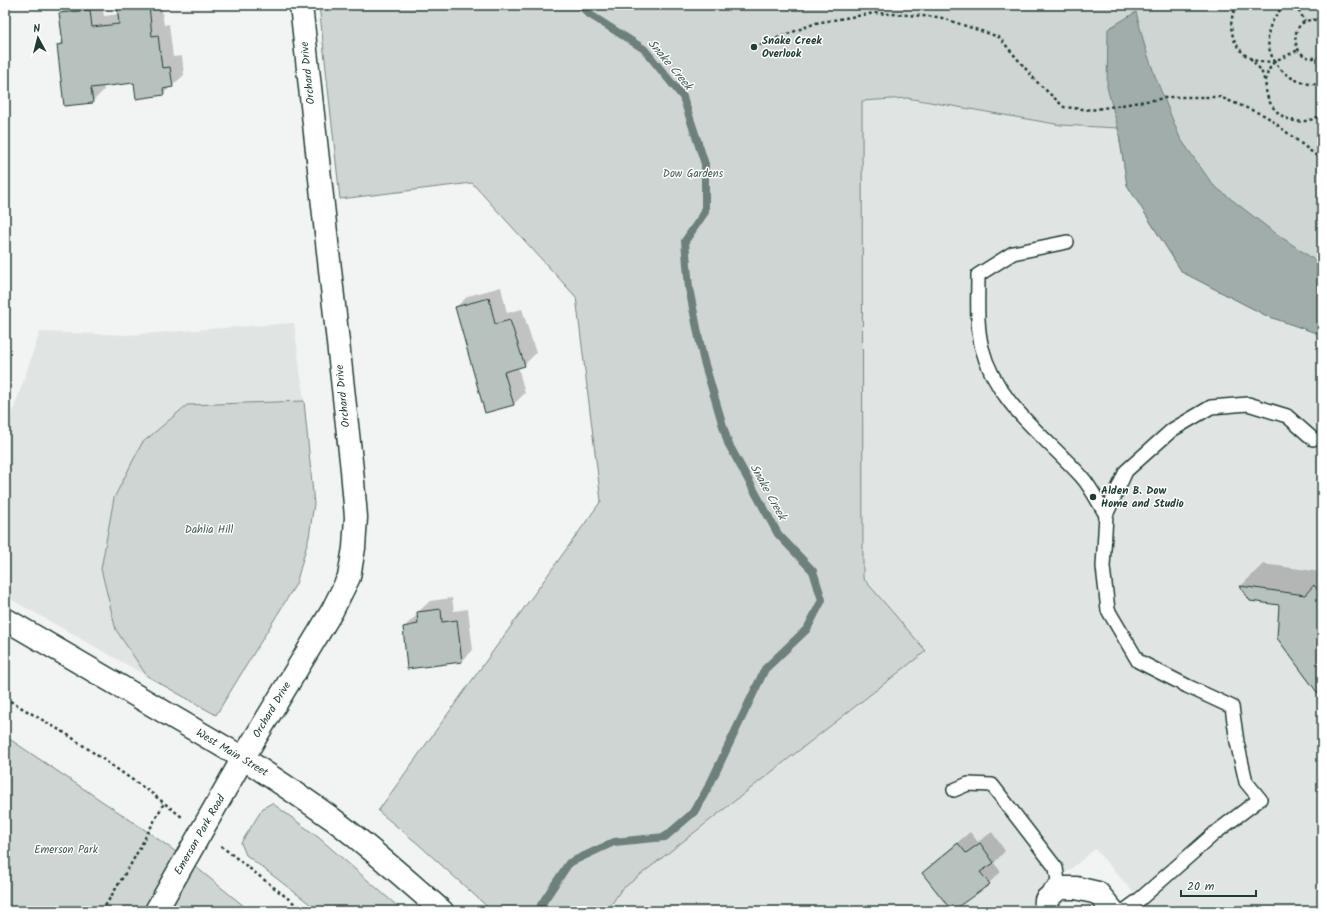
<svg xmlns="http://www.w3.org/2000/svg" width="1327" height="916" font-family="Kalam,sans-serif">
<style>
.built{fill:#e0e4e3}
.green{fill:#ced5d3;stroke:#768984}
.water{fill:#a1adaa;stroke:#6d807b}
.shadow{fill:#0003}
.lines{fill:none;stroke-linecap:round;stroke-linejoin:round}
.stream{stroke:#6d807b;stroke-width:8}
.building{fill:#b7c1bd;stroke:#1f3d34}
.service-casing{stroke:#1f3d34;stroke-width:16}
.minor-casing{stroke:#1f3d34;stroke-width:25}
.tertiary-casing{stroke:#1f3d34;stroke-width:25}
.path{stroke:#1f3d34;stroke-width:2.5;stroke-dasharray:3 3;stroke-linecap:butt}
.service{stroke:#fff;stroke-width:13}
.minor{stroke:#fff;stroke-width:22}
.tertiary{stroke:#fff;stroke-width:22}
.poi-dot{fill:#1f3d34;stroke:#fff;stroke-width:1.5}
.labels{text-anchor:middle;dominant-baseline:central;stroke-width:3;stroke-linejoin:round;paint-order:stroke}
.poi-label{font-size:11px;font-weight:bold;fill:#1f3d34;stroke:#fff;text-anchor:start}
.street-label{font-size:11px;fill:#1f3d34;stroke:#fff}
.park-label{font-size:11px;fill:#425b54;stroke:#fff}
.water-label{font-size:12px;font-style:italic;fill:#465f57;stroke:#fff}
</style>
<rect width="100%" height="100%" fill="#f2f3f3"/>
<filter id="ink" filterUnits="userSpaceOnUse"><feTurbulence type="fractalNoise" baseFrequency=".025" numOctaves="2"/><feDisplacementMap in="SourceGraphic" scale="8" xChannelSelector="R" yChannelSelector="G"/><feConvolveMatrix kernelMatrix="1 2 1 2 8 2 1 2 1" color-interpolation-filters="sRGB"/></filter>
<g filter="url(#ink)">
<g class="built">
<path d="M907,98L1061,125L1118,128L1127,185L1182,272L1267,316L1322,335V911H1150L1095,849L1033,900L1034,911H607L621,890L926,651L863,578L862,101Z"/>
<path d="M294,323L304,401L187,405L116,630L147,676L5,596V435L40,332L127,335Z"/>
</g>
<g class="green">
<path d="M319,5H1322V335L1267,316L1182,272L1127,185L1118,128L1061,125L907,98L862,101L863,578L926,651L621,890L607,911H492L417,843L378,811L601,501L576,297L472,183L340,199Z"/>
<path d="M304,401L314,504L309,537L296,584L216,715L147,676L116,630L101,569L114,498L142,443L187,405Z"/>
<path d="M5,736L148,832L186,859L250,911H5Z"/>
<path d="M272,803L318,837L403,911H319L246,855L241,843L263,808Z"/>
</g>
<path class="water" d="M1136,12L1145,47L1155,76L1180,138L1213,185L1271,230L1322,265V335L1267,316L1182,272L1127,185L1118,128L1107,87L1108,29Z"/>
<g class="shadow">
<path d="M69,5H102L104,16L119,14L118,7L120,5H161L164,25L169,24L173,57L182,56L184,75L163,94L134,82L103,85L104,90L92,102L58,46L64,40L60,14Z"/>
<path d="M501,287L507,313L522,309L536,353L524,365L518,367L525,393L513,405L456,307L468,296Z"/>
<path d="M1263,564L1322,572V698L1280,604L1250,600L1241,586Z"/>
<path d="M452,598L454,611L468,609L473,650L462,661L404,627L416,616L419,615L418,612L430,601Z"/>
<path d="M970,832L978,842L992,832L1005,851L994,863L1001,872L989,883L923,873L935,861Z"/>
</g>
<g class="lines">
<path class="stream" d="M541,905L569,863L614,842L665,837L694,812L710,784L765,669L807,629L822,600L813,571L778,534L728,443L703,358L689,288L685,241L705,212V164L683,97L644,49L589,14L580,5"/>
</g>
<g class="building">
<path d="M127,5H149L152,36L158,35L162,68L170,67L173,87L163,89L164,95L136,99L134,83L91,88L93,103L64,106L57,45L63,44L59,13L90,10L92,27L119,24L117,6Z"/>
<path d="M489,298L495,324L510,320L525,366L504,372L514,405L485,413L455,307Z"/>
<path d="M1314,585L1322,596V699L1277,638L1279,605L1250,601L1240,586L1305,595Z"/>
<path d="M441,609L442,622L457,620L462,662L407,669L403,627L418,624L417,612Z"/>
<path d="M958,843L966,853L980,843L994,863L980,872L990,884L952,911L922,873Z"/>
</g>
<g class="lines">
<g class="service-casing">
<g id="service">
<path d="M1067,242L1013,253L978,275C978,299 976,325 982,348C996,403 1045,436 1081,476C1091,487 1098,502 1106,515"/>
<path d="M954,790L968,784L992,785L1056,868L1059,888"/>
<path d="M1124,911L1139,900L1215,833L1260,799L1246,782L1237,742L1232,707L1187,686L1138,661L1108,610L1103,567L1106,515L1126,471L1172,430L1211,407L1248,404L1287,416L1313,439"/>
</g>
</g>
<g class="minor-casing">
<g id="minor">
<path d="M156,911L243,758L332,611L349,577L354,548L356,517L352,470L301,5"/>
<path d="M1045,911L1046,900L1059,888H1076L1098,893L1113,911"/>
</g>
</g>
<g class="tertiary-casing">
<path id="tertiary" d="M5,619L243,758C273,778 304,798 334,820C371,848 407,880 442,911"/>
</g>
<g class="path">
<path d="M1238,5C1222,25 1236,60 1263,62C1276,62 1286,56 1298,50"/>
<path d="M1284,5C1276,15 1268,25 1268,38C1268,62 1287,81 1310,84C1314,84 1318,85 1322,83"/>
<path d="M1295,5L1305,21"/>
<path d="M1322,21C1284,11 1289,69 1322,56"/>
<path d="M754,47L816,23L875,13L939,17L999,37L1036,81L1064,107L1091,110L1171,97H1220L1266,116L1322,160"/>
<path d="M1250,58L1261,70L1265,82"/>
<path d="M1274,62C1272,65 1269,69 1268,72C1260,93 1273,117 1295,121C1304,123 1314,119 1322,115"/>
<path d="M5,698L68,735L150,792L182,817"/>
<path d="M221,846L304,911"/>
<path d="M102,911L131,864L164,803"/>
</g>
<use href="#service" class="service"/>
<use href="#minor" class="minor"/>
<use href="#tertiary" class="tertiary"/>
</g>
</g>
<g class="poi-dot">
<circle cx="754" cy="47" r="4"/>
<circle cx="1093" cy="497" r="4"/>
</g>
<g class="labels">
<g class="poi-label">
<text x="762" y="41">Snake Creek<tspan x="762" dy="13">Overlook</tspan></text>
<text x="1101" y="491">Alden B. Dow<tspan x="1101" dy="13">Home and Studio</tspan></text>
</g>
<g class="street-label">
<text transform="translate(308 73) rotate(-96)">Orchard Drive</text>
<text transform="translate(343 396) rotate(-96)">Orchard Drive</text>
<text transform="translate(272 710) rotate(-59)">Orchard Drive</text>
<text transform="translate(232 753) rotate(31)">West Main Street</text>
<text transform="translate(200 835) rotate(-60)">Emerson Park Road</text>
</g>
<g class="park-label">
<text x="693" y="174">Dow Gardens</text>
<text x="209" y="530">Dahlia Hill</text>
<text x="66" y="850">Emerson Park</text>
</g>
<g class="water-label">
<text transform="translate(670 65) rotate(50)">Snake Creek</text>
<text transform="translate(768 492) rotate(61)">Snake Creek</text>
</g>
</g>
<rect width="1327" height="916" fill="none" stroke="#fff" stroke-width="20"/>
<rect x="10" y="10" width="1307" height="896" fill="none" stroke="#1f3d34" stroke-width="1.5" filter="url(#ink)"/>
<g transform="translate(38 38) rotate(353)" stroke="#ffffff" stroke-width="3" paint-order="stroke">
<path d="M0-3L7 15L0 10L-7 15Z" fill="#1f3d34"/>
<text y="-6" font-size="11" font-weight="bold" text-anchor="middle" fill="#1f3d34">N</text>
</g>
<path d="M1181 890v6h75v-6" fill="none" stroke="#1f3d34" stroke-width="2"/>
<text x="1187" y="890" font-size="12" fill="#1f3d34" stroke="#ffffff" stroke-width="3" paint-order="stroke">20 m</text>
</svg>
